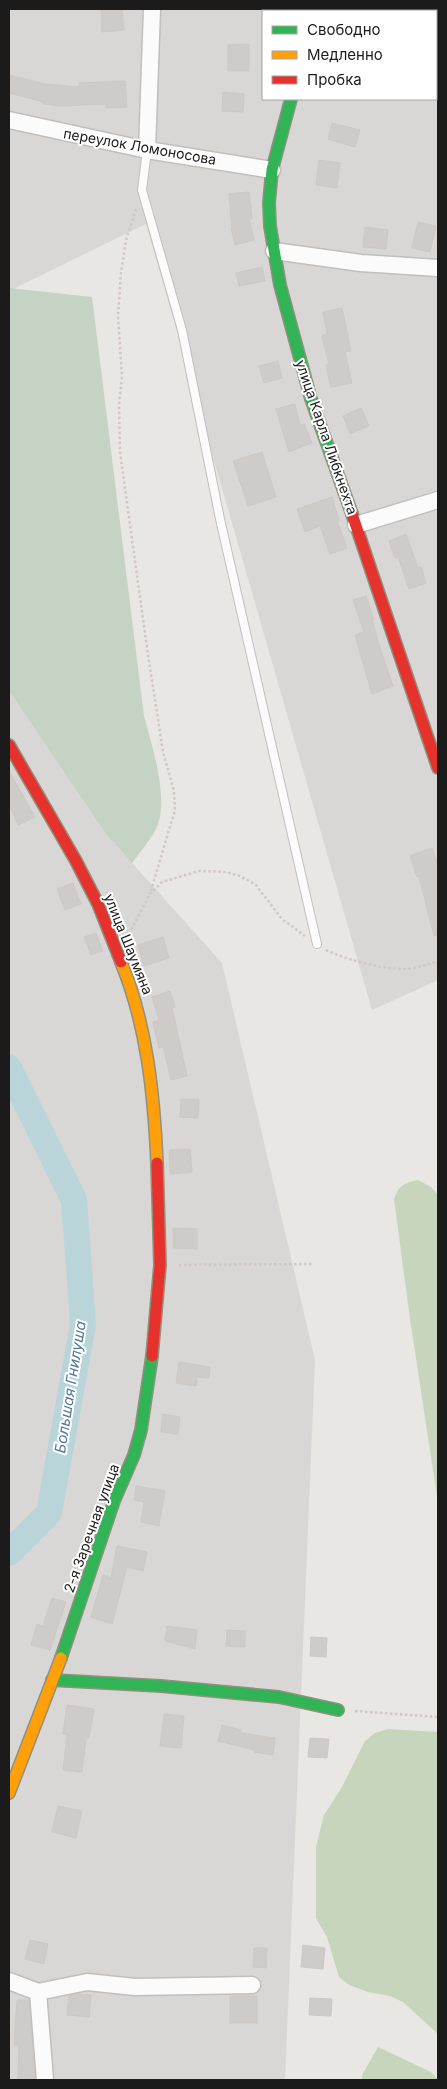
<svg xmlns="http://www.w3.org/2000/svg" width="447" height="2089" font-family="Inter,sans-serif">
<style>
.residential{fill:#d8d7d5;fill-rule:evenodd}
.forest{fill:#c6d5bb}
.cemetery{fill:#c4d3c3}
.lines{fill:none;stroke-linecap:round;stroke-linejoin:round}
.river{stroke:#bad5da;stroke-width:26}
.building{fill:#cecbc9;stroke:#ccc8c5}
.lane-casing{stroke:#c0bfbe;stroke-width:10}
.street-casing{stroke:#c0bfbe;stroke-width:19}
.fast-casing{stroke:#90907e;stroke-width:14}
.slow-casing{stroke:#90907e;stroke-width:14}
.jam-casing{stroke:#90907e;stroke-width:14}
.path{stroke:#d3c6c6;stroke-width:2.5;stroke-dasharray:2.5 2.5;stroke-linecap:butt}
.lane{stroke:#fcfbfb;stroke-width:8}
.street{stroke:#fcfbfb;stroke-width:16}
.fast{stroke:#30b455;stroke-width:11}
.slow{stroke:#ff9f0a;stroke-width:11}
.jam{stroke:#e5322d;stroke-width:11}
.labels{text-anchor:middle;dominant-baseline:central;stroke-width:4;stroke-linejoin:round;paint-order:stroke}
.street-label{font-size:14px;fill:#1b1b1b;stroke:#fff}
.water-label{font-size:15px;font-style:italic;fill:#4f7899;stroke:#fff}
</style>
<rect width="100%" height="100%" fill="#e9e7e4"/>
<g class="residential">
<path d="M9,9H438V980L372,1010L146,224L9,291ZM263,11H436V99H263Z"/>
<path d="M9,691L106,834L222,963L315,1360L285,2080H9Z"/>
</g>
<g class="forest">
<path d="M418,1180L431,1187L438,1195V1503L410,1319L394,1199C399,1185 404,1183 418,1180Z"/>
<path d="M388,1729L438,1732V2034L403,2002L390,1996L368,1992L349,1985L339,1977L327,1937L316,1918V1847L324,1815L342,1787L365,1741L375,1733Z"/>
<path d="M378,2047L431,2072L438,2080H362V2075Z"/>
</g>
<path class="cemetery" d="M9,288L92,297L144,716C152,746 171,803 155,831C149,842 139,853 132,863L106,834L9,691Z"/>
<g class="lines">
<path class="river" d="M9,1068L74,1200L83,1324L49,1513L9,1553"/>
</g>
<g class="building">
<path d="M101,9H122L124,30L102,32Z"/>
<path d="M249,44V71H228V45Z"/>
<path d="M9,75L45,84L79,87V83L125,81L127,107L106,108V104L60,106L43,104L44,102L9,93Z"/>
<path d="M223,92L244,94L243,112L222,111Z"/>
<path d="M332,123L360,130L355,147L328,139Z"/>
<path d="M319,160L340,163L337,188L316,185Z"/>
<path d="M249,192L252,219H249L254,240L235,245L231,228H232L229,194Z"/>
<path d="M418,222L436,226L430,252L412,248Z"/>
<path d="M365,227L388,230L386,249L363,247Z"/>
<path d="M262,267L265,281L239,286L236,273Z"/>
<path d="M342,308L351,351L345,352L352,383L331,387L326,365L329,364L322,336L327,334L323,312Z"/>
<path d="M278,361L282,378L264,383L259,366Z"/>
<path d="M295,404L300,425L304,424L312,443L289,452L276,409Z"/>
<path d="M361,408L369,426L350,434L343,416Z"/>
<path d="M262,452L276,497L248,506L233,461Z"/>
<path d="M332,497L339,520L337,521L347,548L330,554L320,526L305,532L297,509Z"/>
<path d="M406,534L418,568L421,567L426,583L409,589L398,557L395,558L389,541Z"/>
<path d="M366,596L374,620H372L381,651L393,686L372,694L355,635L364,632L353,600Z"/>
<path d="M9,771L35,817L18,825L9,804Z"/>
<path d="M432,848L438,865V935L434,936L419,876L417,877L410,856Z"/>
<path d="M73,883L81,904L65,910L57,889Z"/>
<path d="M96,933L103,951L91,955L84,937Z"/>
<path d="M163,937L169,958L144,966L138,945Z"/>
<path d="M170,991L175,1007L172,1008L187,1076L171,1080L163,1046L159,1048L156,1036L153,1022L159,1020L152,997Z"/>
<path d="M181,1099L199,1100L198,1118L180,1117Z"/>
<path d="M190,1149L192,1172L170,1174L169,1150Z"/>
<path d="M173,1228L197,1229V1249L173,1248Z"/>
<path d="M179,1362L210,1367L209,1378L197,1377L196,1386L176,1383Z"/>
<path d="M163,1414L180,1417L178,1434L161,1432Z"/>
<path d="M136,1486L165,1491L159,1526L141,1522L144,1502L134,1500Z"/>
<path d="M117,1546L147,1552L143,1571L127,1567L112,1624L91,1617L103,1575L111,1578Z"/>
<path d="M52,1598L66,1602L50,1650L31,1645L37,1624L43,1626Z"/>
<path d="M167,1626L197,1630L195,1649L165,1641Z"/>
<path d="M227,1630L245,1631V1647L226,1646Z"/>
<path d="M311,1637L327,1638L326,1657L310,1656Z"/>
<path d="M67,1705L94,1709L89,1738H86L82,1772L63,1770L67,1735L63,1734Z"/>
<path d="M164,1714L184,1716L181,1748L160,1746Z"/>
<path d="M222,1725L241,1730L240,1733L275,1738L273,1755L254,1752V1750L218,1741Z"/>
<path d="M310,1738L329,1739L327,1758L308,1757Z"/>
<path d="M58,1806L82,1811L76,1838L52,1832Z"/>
<path d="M30,1940L48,1944L44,1964L25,1959Z"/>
<path d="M303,1945L325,1948L323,1969L301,1967Z"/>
<path d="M254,1948H267L266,1968L253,1967Z"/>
<path d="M78,1994L91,1995L89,2017L67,2015L69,1996Z"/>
<rect x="230" y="1996" width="27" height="27"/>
<path d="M310,1998L332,1999L331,2016L309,2015Z"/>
<path d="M17,2000H29L35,2080H18L19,2045H14Z"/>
</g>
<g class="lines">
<g class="lane-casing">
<path id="lane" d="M147,150L142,190L182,330L220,519L317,944"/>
</g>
<g class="street-casing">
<g id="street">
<path d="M313,11L314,9"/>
<path d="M9,120L147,150L272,170"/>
<path d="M147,150L152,9"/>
<path d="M274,251L361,263L438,268"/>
<path d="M356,525L438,500"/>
<path d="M9,1981L38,1992L45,2080"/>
<path d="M38,1992L87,1982L135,1987L252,1985"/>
</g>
</g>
<g class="fast-casing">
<g id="fast">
<path d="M291,99L272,170L269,203L270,226L280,285L311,399L352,514"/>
<path d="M61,1658L114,1501L134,1455L141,1430L152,1356"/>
<path d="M52,1680L161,1686L279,1697L338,1710"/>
</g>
</g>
<g class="slow-casing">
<g id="slow">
<path d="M121,962C147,1025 154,1095 157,1163"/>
<path d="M9,1793L61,1658"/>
</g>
</g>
<g class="jam-casing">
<g id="jam">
<path d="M352,514L438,768"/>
<path d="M9,745L76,861L98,904L121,962"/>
<path d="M152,1356L160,1265L157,1163"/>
</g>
</g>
<g class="path">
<path d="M136,209L126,240L121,272L118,316L122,377L119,406L120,452L147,648L163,752L174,791L175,810L150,894"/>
<path d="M129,934L150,894L162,882L199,871L226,872L240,876L256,885L282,919L305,936"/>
<path d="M326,950C347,960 384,970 407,969C418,968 428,964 438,961"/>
<path d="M179,1265L314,1264"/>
<path d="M355,1711L438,1717"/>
</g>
<use href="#lane" class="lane"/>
<use href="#street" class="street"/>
<use href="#fast" class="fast"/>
<use href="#slow" class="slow"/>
<use href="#jam" class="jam"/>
</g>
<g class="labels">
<g class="street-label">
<text transform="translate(140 146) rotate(10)">переулок Ломоносова</text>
<text transform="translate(327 437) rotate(71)">улица Карла Либкнехта</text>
<text transform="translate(129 944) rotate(68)">улица Шаумяна</text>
<text transform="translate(91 1528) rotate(-70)">2-я Заречная улица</text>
</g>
<g class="water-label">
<text transform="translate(70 1387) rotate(-81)">Большая Гнилуша</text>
</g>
</g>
<rect width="447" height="2089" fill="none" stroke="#1b1b1b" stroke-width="20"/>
<rect x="262" y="10" width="175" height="90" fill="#ffffff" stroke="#a4a4a4"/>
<rect x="272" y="26" width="25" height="8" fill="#30b455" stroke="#a4a4a4"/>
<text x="307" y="35" font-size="15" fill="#1b1b1b">Свободно</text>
<rect x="272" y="51" width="25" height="8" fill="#ff9f0a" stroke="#a4a4a4"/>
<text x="307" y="60" font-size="15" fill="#1b1b1b">Медленно</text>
<rect x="272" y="76" width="25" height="8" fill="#e5322d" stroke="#a4a4a4"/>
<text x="307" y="85" font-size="15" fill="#1b1b1b">Пробка</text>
</svg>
